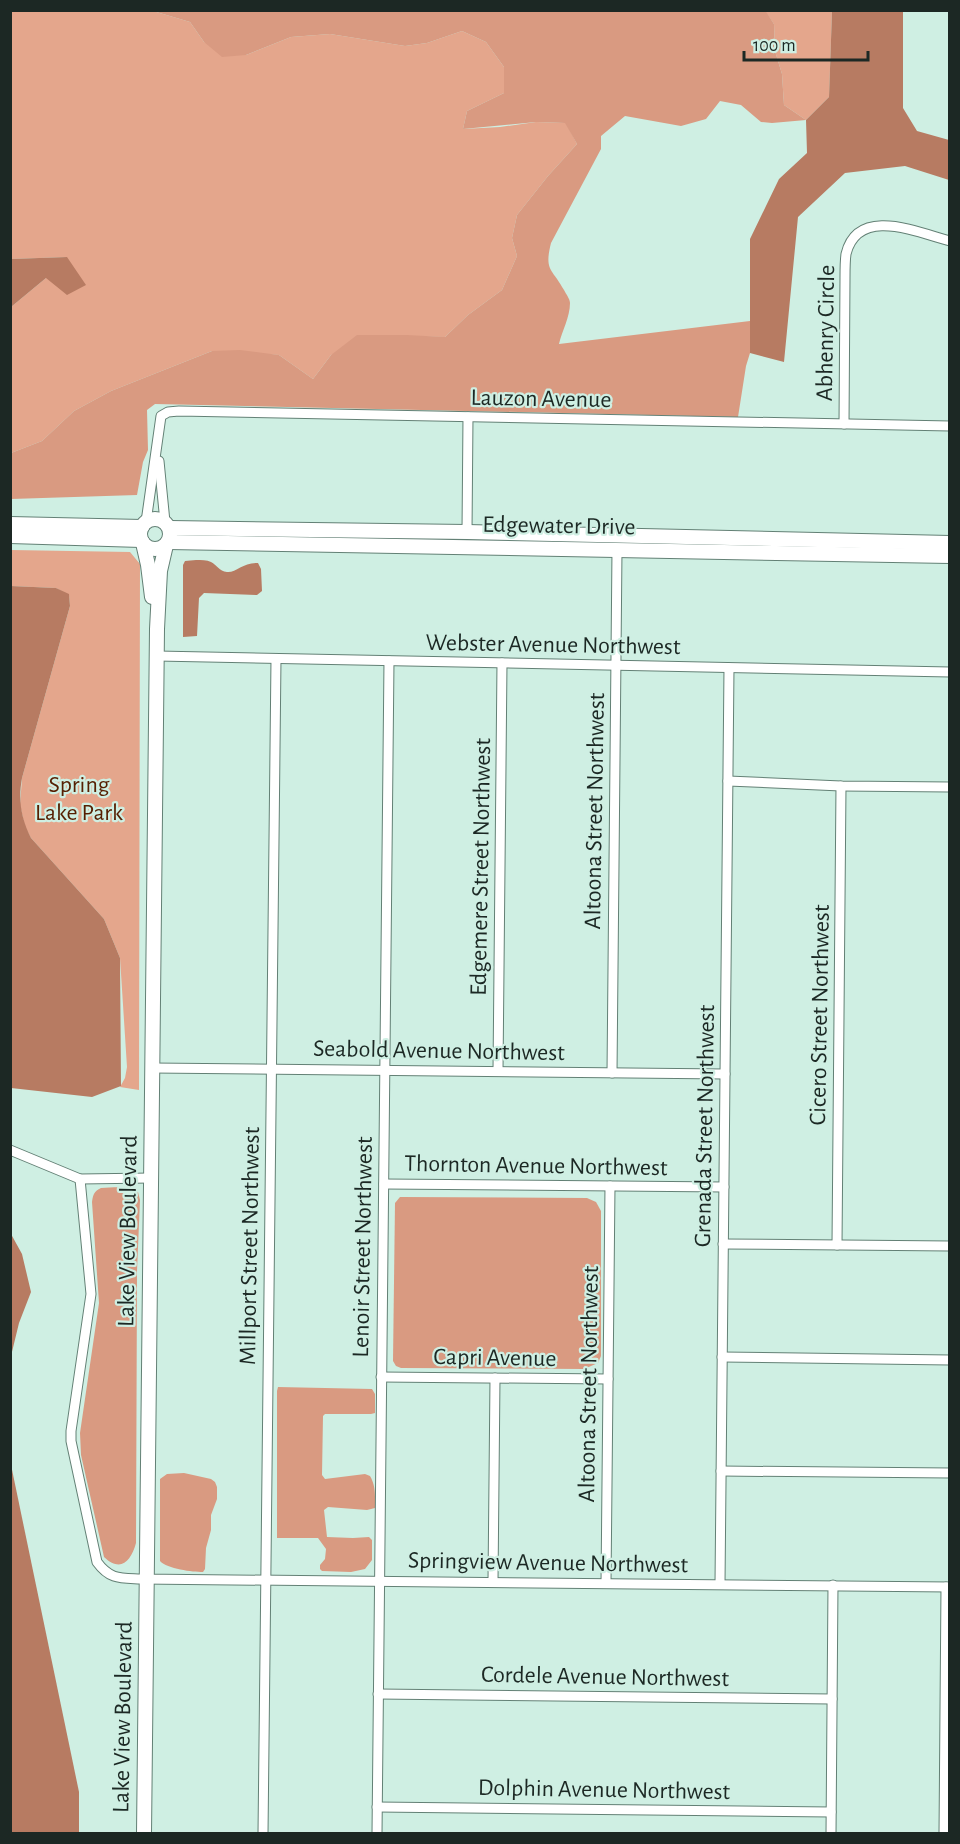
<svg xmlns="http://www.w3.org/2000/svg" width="960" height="1844" font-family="'Alegreya Sans',sans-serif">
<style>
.green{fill:#e4a68c}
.forest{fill:#d99a81}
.water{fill:#b77b62}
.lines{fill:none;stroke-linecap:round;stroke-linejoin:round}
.street-casing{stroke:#638075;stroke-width:11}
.secondary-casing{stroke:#638075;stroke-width:16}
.street{stroke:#fff;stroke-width:9}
.secondary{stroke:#fff;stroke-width:14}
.labels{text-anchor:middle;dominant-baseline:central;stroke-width:4.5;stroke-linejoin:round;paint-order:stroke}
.street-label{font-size:24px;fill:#1c2824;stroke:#cfefe3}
.park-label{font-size:24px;fill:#561f02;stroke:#cfefe3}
</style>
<rect width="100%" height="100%" fill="#cfefe3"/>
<g class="green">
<path d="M10,11H153L190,22L204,42L246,55L291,37L330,34L405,46L427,43L462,31L486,42L504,67V93L467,111L463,129L500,127L536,122L566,123L577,144L548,176L517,215L512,238L517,256L502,290L468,315L445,337L388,336L331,355L313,379L279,355L212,351L111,391L74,411L42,441L11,453V307L46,278L67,257L11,259Z"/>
<path d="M765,11H832L829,97L806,120L784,105L782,74L775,51L774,24Z"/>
<path d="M11,550L130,552L140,564L139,1090L120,1087L125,1078L127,1067L120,958L104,919L31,838L25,827L20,805L22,778L70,606L69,595L56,588L11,586Z"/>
</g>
<g class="forest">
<path d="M765,10L774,24L775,51L782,74L784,105L806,120L772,123L761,122L741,105L720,101L706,119L681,126L625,116L601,136V149L551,243C544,271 552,268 564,290C566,294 570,299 570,303C570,317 562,331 559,344L750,321V353L746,366L738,417L155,404L147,410L148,450L143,462L137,495L11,499V453L42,441L74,411L111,391L212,351L240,350L279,355L313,379L331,355L357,335H407L445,337L468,315L502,290L517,256L512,238L517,215L548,176L577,144L565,123L536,122L463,129L467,111L504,93V67L486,42L462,31L427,43L405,46L330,34L291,37L246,55L222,57L204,42L190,22L153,11Z"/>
<path d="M101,1188C113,1188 128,1185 138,1192L140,1200L137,1271L136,1543C131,1561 121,1573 104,1557L81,1455L80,1433L99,1303L92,1202C93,1195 94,1191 101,1188Z"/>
<path d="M400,1197L587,1198L596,1202L601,1211V1356L598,1363L584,1369L401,1368L396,1366L393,1361L395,1203Z"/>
<path d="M278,1387L372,1389L375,1394V1413L371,1414H325L323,1416L322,1475L325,1479L365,1474L370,1476C376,1486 375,1496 375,1508L367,1510L328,1507L324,1510L327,1537L353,1538L369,1537L372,1540V1560L365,1569L351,1572L322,1571L320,1569V1565L325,1559L326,1549L318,1538H277V1391Z"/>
<path d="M184,1473L211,1479L215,1482L217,1487V1499L211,1515V1530L206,1548L205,1569L203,1572C193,1572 167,1569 160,1561V1479L167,1474Z"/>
</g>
<g class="water">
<path d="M832,11H903V108L917,131L949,140V180L905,166L845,173L798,217L784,362L750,353V239L779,179L807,153L806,120L829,97Z"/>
<path d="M67,257L86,285L67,295L46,278L11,307V259Z"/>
<path d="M196,560C201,560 207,560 211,562C217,565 219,571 227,572C236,573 243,562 258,563L261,569L262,591L257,595L204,593L199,598L197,636L183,637V565L185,561Z"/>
<path d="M11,586L56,588L69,594L70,606L22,778C18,800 21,818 31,838L104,919L120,958L121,1086L92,1097L11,1088Z"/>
<path d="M11,1234L22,1254L31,1292L19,1323L11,1356Z"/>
<path d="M10,1460L79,1792V1833H11Z"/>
</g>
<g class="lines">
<g class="street-casing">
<g id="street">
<path d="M844,424L845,278C845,270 845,261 846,254C858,205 919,233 950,241"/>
<path d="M159,461L165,522"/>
<path d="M146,522L161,416L168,412L179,411L950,426"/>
<path d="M467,532L468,417"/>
<path d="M157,656L950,672"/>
<path d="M728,781L841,786L950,787"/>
<path d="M152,1068L725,1074"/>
<path d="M498,1071L502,663"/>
<path d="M612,1073L617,550"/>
<path d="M10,1150L80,1179L151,1178"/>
<path d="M80,1179L91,1294L71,1431V1441L97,1562C110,1580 121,1578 141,1579L950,1587"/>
<path d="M384,1184L724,1187"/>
<path d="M723,1244L950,1246"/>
<path d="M837,1245L841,786"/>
<path d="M722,1357L950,1360"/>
<path d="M381,1377L608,1379"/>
<path d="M721,1471L950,1473"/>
<path d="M493,1582L495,1378"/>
<path d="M606,1583L610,1186"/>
<path d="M720,1584L729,668"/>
<path d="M378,1694L832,1699"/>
<path d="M377,1807L831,1812"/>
<path d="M263,1834L276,659"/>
<path d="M377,1834L389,661"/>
<path d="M831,1834L833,1585"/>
<path d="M944,1834L946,1587"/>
</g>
</g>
<g class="secondary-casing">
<g id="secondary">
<circle cx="155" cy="534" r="15"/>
<path d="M10,524L142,527"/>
<path d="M170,528L467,532L950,543"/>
<path d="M10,536L141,540"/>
<path d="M168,542L950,556"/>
<path d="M143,543L148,565L152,597"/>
<path d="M144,1834L157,629L160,571L166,545"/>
</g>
</g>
<use href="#street" class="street"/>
<use href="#secondary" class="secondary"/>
</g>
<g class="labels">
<g class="street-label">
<text transform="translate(826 333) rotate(-89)">Abhenry Circle</text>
<text transform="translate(541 399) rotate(1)">Lauzon Avenue</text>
<text transform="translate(559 526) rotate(1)">Edgewater Drive</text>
<text transform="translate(553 645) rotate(1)">Webster Avenue Northwest</text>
<text transform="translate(595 811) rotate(-89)">Altoona Street Northwest</text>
<text transform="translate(481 867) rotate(-89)">Edgemere Street Northwest</text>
<text transform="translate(820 1015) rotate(-89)">Cicero Street Northwest</text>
<text transform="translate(439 1051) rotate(1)">Seabold Avenue Northwest</text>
<text transform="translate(705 1126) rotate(-89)">Grenada Street Northwest</text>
<text transform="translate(536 1166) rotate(1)">Thornton Avenue Northwest</text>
<text transform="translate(128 1231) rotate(-89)">Lake View Boulevard</text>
<text transform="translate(250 1246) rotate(-89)">Millport Street Northwest</text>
<text transform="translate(363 1247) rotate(-89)">Lenoir Street Northwest</text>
<text transform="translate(495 1358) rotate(1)">Capri Avenue</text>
<text transform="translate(589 1384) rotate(-89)">Altoona Street Northwest</text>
<text transform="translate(548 1563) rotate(1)">Springview Avenue Northwest</text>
<text transform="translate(605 1677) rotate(1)">Cordele Avenue Northwest</text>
<text transform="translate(123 1717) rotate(-89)">Lake View Boulevard</text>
<text transform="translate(604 1790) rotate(1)">Dolphin Avenue Northwest</text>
</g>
<g class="park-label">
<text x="79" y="785">Spring<tspan x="79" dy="28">Lake Park</tspan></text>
</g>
</g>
<rect width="960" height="1844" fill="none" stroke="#1c2824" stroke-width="24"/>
<path d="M744 51v9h124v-9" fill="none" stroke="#1c2824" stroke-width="3"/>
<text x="753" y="51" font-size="18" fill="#1c2824" stroke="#cfefe3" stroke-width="4.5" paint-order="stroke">100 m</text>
</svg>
